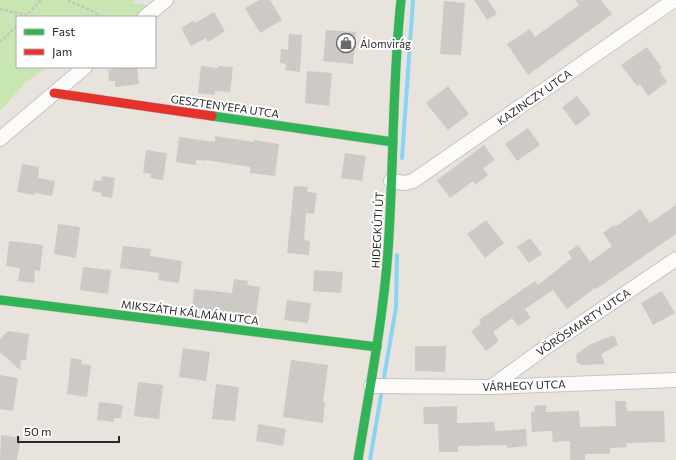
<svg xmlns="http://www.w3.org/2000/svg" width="676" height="460" font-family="Commissioner,sans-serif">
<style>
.green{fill:#c8e6b2}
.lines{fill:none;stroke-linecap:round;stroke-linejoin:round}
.stream{stroke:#89d5f1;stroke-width:4}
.building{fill:#cdc9c5}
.street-casing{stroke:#c5c3c4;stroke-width:16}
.fast-casing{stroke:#c5c3c4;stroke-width:10}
.jam-casing{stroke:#c5c3c4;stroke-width:10}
.path{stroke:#c4c4c3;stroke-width:2.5;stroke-dasharray:3 2;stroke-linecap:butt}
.street{stroke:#fcfbfa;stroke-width:14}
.fast{stroke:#30b455;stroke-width:9}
.jam{stroke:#e5322d;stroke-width:9}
.labels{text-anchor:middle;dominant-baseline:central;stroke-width:4;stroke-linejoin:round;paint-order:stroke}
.poi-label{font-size:11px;fill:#292929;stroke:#fff;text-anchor:start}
.street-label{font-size:11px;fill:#292929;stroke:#fff}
</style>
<rect width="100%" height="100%" fill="#e8e3dd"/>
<path class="green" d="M0,0H136L132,3L142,4L150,6L136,17H17V67H47L25,83L0,111Z"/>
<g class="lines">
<g class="stream">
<path d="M402,158L413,0"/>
<path d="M370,460L396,307L397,255"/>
</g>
</g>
<g class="building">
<path d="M260,0H270L282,20L260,33L245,8Z"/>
<path d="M474,0H488L497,14L487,20Z"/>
<path d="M575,0H601L612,14L528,75L507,44L530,29L535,37L579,5Z"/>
<path d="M444,1L465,3L461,55L440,54Z"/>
<path d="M214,12L225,31L208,42L206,38L191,46L181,28L193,21L195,23Z"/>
<path d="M326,30L356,32L353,64L323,61Z"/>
<path d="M289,34L302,35L300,72L285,70L286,64L280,63L281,49L288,50Z"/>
<path d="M647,47L662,68L659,70L667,82L648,96L640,84L637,86L621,65Z"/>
<path d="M201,66L218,68V66L233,67L230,92L215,91V95L198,93Z"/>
<path d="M114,67H137L139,84L115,87V81H109L108,70L114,69Z"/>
<path d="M307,71L332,73L329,106L305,103Z"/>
<path d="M448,86L469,114L448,130L426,103Z"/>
<path d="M577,96L591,114L576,126L562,107Z"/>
<path d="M528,128L540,145L517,161L505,144Z"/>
<path d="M215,136L254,142V140L279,144L275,176L250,173V167L206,160V161L196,160V165L176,162L179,137L215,142Z"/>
<path d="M484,145L495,160L483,168L488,175L475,185L473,181L450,198L437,180Z"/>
<path d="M146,150L167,153L163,180L150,178L151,174L143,173Z"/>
<path d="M345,153L366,156L362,181L341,178Z"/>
<path d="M22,164L39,167L38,178L55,181L52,196L35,193L34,195L17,192Z"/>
<path d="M102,176L115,178L112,198L101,196L102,193L92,191L94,180L101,181Z"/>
<path d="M294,186L308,187L307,192L317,193L314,214L306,213L304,240L310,241L309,255L287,253Z"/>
<path d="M676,205V234L596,289L595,288L567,309L553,290L525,309L531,318L518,326L512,318L493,332L499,341L486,351L471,331L481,324L479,320L535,281L538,285L572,258L568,252L578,245L590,262L612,246L603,233L614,225L615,227L640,209L650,223Z"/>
<path d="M486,220L504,243L485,258L467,234Z"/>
<path d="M58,224L80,227L76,258L54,254Z"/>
<path d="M530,238L542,254L529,263L517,247Z"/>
<path d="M9,241L43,245L40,271L35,270L34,283L18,281L20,268L6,266Z"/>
<path d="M123,246L151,249L150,256L182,261L179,283L158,280L159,273L120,268Z"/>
<path d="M83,267L111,270L108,294L80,290Z"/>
<path d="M314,270L343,272L341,293L313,291Z"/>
<path d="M234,279L248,281L247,285L260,287L256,316L192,308L194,289L232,293Z"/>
<path d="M662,291L675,313L653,325L641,303Z"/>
<path d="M287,300L311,303L308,323L284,320Z"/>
<path d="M8,331L29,334L26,360H21L20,370L0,352V339Z"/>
<path d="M614,335L618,345L601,354L605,364L581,365L577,362L576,355L589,345Z"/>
<path d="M415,346H446L445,372L415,371Z"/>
<path d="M183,348L210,352L206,381L179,377Z"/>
<path d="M71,358L82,360L81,364L91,365L87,397L67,394Z"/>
<path d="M291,360L328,365L323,402L325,403L323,423L283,417Z"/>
<path d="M0,375L18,378L13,411L0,409Z"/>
<path d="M138,382L163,385L159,419L134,416Z"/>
<path d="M216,384L239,387L235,421L212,419Z"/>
<path d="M615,401H626L627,411H664L665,442L626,443L627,447L610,448V454H585V460H570V441L553,442L552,431L532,432L531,412H535L534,406L546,405V412L579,411L580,427L616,426Z"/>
<path d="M99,402L123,405L121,418H114V422L97,420Z"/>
<path d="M457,406V423L494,422L495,431L526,429L527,446L507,448V445L458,446V452H439L438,424H424L423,407Z"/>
<path d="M258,424L286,429L283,446L256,441Z"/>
<path d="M1,435L21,438L17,460H0Z"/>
</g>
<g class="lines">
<g class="street-casing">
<g id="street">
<path d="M145,17L166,0"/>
<path d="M0,139L85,67"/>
<path d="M391,181L405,183L413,181L674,0"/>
<path d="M371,386L491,387L676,380"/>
<path d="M491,387L539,352L676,259"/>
</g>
</g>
<g class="fast-casing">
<g id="fast">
<path d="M212,116L393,142"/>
<path d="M0,300L377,347"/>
<path d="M358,460C369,391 383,321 388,251C394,167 392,83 401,0"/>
</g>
</g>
<g class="jam-casing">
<path id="jam" d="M54,93L212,116"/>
</g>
<g class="path">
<path d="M68,0L96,13L100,17"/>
<path d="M0,9L27,15"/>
<path d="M25,17L41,0"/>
<path d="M0,42L17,26"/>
</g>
<use href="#street" class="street"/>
<use href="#fast" class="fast"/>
<use href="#jam" class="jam"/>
</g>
<defs>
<g id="shop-ring" transform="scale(1)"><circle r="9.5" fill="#fff" stroke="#6c6a68" stroke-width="1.5"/><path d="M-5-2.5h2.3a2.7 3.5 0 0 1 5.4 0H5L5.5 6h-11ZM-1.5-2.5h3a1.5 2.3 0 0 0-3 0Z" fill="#6c6a68"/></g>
</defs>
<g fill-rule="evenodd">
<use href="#shop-ring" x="346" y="43"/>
</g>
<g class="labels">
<g class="poi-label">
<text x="360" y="43">Álomvirág</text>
</g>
<g class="street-label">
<text transform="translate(534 97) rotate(-35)">KAZINCZY UTCA</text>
<text transform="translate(225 106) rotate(8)">GESZTENYEFA UTCA</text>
<text transform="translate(377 230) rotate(-87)">HIDEGKÚTI ÚT</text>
<text transform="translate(190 312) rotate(7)">MIKSZÁTH KÁLMÁN UTCA</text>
<text transform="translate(583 322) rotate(-34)">VÖRÖSMARTY UTCA</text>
<text transform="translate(524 385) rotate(-2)">VÁRHEGY UTCA</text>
</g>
</g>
<rect x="16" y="16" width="140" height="52" fill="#ffffff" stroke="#a9a9a9"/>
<rect x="24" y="29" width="20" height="6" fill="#30b455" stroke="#a9a9a9"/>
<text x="52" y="36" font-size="12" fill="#292929">Fast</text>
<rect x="24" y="49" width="20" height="6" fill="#e5322d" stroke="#a9a9a9"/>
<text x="52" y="56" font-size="12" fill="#292929">Jam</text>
<path d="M18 436v6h101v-6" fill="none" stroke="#292929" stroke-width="2"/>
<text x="24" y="436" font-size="12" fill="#292929" stroke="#ffffff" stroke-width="3" paint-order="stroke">50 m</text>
</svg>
